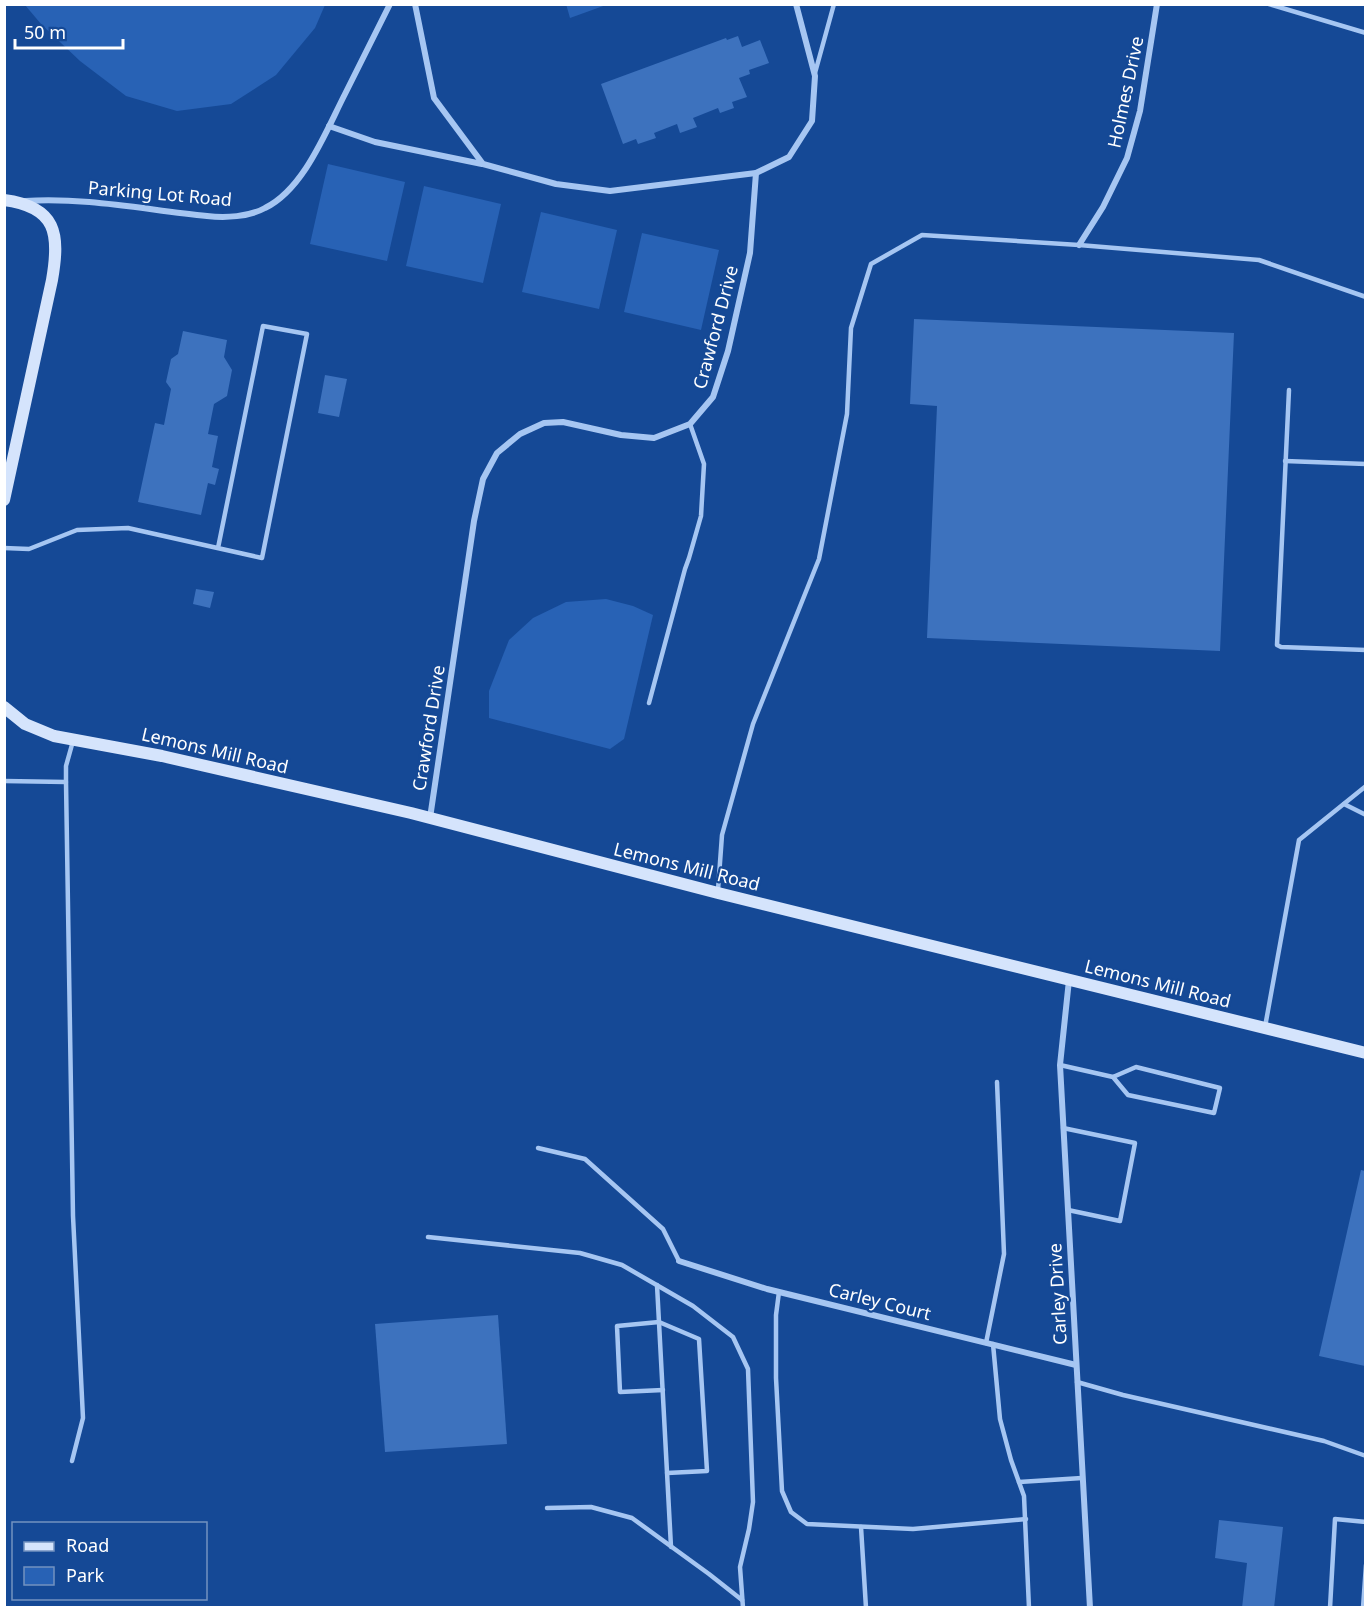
<svg xmlns="http://www.w3.org/2000/svg" width="1370" height="1612" font-family="'Noto Sans',sans-serif">
<style>
.green{fill:#2862b5}
.building{fill:#3d72be}
.lines{fill:none;stroke-linecap:round;stroke-linejoin:round}
.lane{stroke:#a6c6f2;stroke-width:4.5}
.street{stroke:#a6c6f2;stroke-width:6}
.secondary{stroke:#d5e4fc;stroke-width:12}
.labels{text-anchor:middle;dominant-baseline:central;stroke-width:4.5;stroke-linejoin:round;paint-order:stroke}
.street-label{font-size:18px;fill:#fff;stroke:#154996}
</style>
<rect width="100%" height="100%" fill="#154996"/>
<g class="green">
<path d="M566,4H606V5L570,18Z"/>
<path d="M25,5H325L315,28L276,75L231,104L177,111L126,96L80,61L41,24Z"/>
<path d="M328,164L405,182L387,261L310,244Z"/>
<path d="M424,186L501,204L483,283L406,266Z"/>
<path d="M541,212L617,230L599,309L522,292Z"/>
<path d="M642,233L719,250L701,330L624,312Z"/>
<path d="M606,599L633,606L653,615L624,739L610,749L489,718V691L509,640L533,618L566,602Z"/>
</g>
<g class="building">
<path d="M738,36L742,47L760,40L769,63L749,70L750,74L739,78L747,97L732,102L734,108L720,113L718,108L693,118L697,127L680,133L677,124L654,133L656,138L638,144L636,139L623,144L601,84L726,38L727,40Z"/>
<path d="M914,319L1234,333L1220,651L927,638L937,406L910,404Z"/>
<path d="M183,331L227,340L224,357L232,370L227,396L214,404L208,434L218,436L212,467L219,469L215,485L208,483L201,515L138,502L155,423L164,425L171,389L166,382L171,359L178,354Z"/>
<path d="M325,375L347,379L339,417L318,413Z"/>
<path d="M196,589L214,592L210,608L193,604Z"/>
<path d="M1361,1170L1365,1171V1366L1319,1356Z"/>
<path d="M498,1315L507,1444L385,1452L375,1324Z"/>
<path d="M1219,1520L1283,1527L1274,1608H1242L1247,1563L1215,1558Z"/>
</g>
<g class="lines">
<g class="lane">
<path d="M1269,4L1366,33"/>
<path d="M815,73L834,4"/>
<path d="M1289,390L1277,645L1281,647L1366,650"/>
<path d="M1285,461L1366,464"/>
<path d="M4,548L29,549L77,530L128,528L262,558L307,334L263,326L218,548"/>
<path d="M649,703L685,569L689,558L701,516L704,464L690,424"/>
<path d="M4,781L66,782"/>
<path d="M1344,804L1366,815"/>
<path d="M718,890L722,835L753,724L819,559L847,414L851,328L871,264L922,235L1079,245L1259,260L1366,297"/>
<path d="M1265,1027L1299,840L1366,786"/>
<path d="M1060,1065L1113,1077L1136,1067L1220,1088L1214,1113L1128,1095L1113,1077"/>
<path d="M1063,1128L1135,1143L1120,1221L1068,1210"/>
<path d="M538,1148L585,1159L663,1229L679,1261"/>
<path d="M428,1237L580,1253L622,1265L693,1306L733,1337L748,1369L753,1502L749,1529L740,1567L743,1608"/>
<path d="M657,1285L671,1547"/>
<path d="M779,1292L776,1315V1378L782,1491L791,1512L807,1524L913,1529L1026,1519"/>
<path d="M986,1343L1004,1254L997,1082"/>
<path d="M993,1344L1000,1419L1011,1460L1024,1496L1029,1608"/>
<path d="M1077,1382L1123,1395L1324,1441L1366,1456"/>
<path d="M663,1390L620,1392L617,1326L659,1322L699,1339L707,1471L667,1473"/>
<path d="M72,1461L83,1418L73,1216L66,782V766L73,741"/>
<path d="M1019,1482L1082,1478"/>
<path d="M547,1508L591,1507L632,1518L709,1574L742,1600"/>
<path d="M861,1527L866,1608"/>
<path d="M1330,1608L1335,1519L1366,1522"/>
<path d="M1363,1608L1366,1565"/>
</g>
<g class="street">
<path d="M415,4L434,98L483,164L556,184L610,191L756,173L789,157L812,121L815,76L796,4"/>
<path d="M329,126L375,142L482,164"/>
<path d="M25,201C86,197 146,210 207,216C225,218 249,217 265,208C304,189 326,131 345,94C360,64 375,34 390,4"/>
<path d="M1079,245L1103,207L1127,158L1140,111L1157,4"/>
<path d="M430,818L474,521L483,479L497,453L520,434L544,423L563,422L621,435L654,438L690,424L713,397L728,351L750,253L756,173"/>
<path d="M1069,980L1060,1065L1090,1608"/>
<path d="M679,1261L767,1289L1076,1365"/>
</g>
<g class="secondary">
<path d="M4,200C57,207 60,234 52,280L4,500"/>
<path d="M4,707L25,724L54,736L162,756L411,813L718,893L1366,1053"/>
</g>
</g>
<g class="labels">
<g class="street-label">
<text transform="translate(1125 92) rotate(-78)">Holmes Drive</text>
<text transform="translate(160 193) rotate(5)">Parking Lot Road</text>
<text transform="translate(715 327) rotate(-75)">Crawford Drive</text>
<text transform="translate(428 728) rotate(-81)">Crawford Drive</text>
<text transform="translate(215 750) rotate(13)">Lemons Mill Road</text>
<text transform="translate(687 866) rotate(14)">Lemons Mill Road</text>
<text transform="translate(1158 983) rotate(14)">Lemons Mill Road</text>
<text transform="translate(1057 1294) rotate(-93)">Carley Drive</text>
<text transform="translate(880 1301) rotate(14)">Carley Court</text>
</g>
</g>
<rect width="1370" height="1612" fill="none" stroke="#ffffff" stroke-width="12"/>
<rect x="12" y="1522" width="195" height="78" fill="#154996" stroke="#7392c0" stroke-width="1.5"/>
<rect x="24" y="1542" width="30" height="9" fill="#d5e4fc" stroke="#7392c0" stroke-width="1.5"/>
<text x="66" y="1552" font-size="18" fill="#ffffff">Road</text>
<rect x="24" y="1567" width="30" height="18" fill="#2862b5" stroke="#7392c0" stroke-width="1.5"/>
<text x="66" y="1582" font-size="18" fill="#ffffff">Park</text>
<path d="M15 39v9h108v-9" fill="none" stroke="#ffffff" stroke-width="3"/>
<text x="24" y="39" font-size="18" fill="#ffffff" stroke="#154996" stroke-width="4.5" paint-order="stroke">50 m</text>
</svg>
